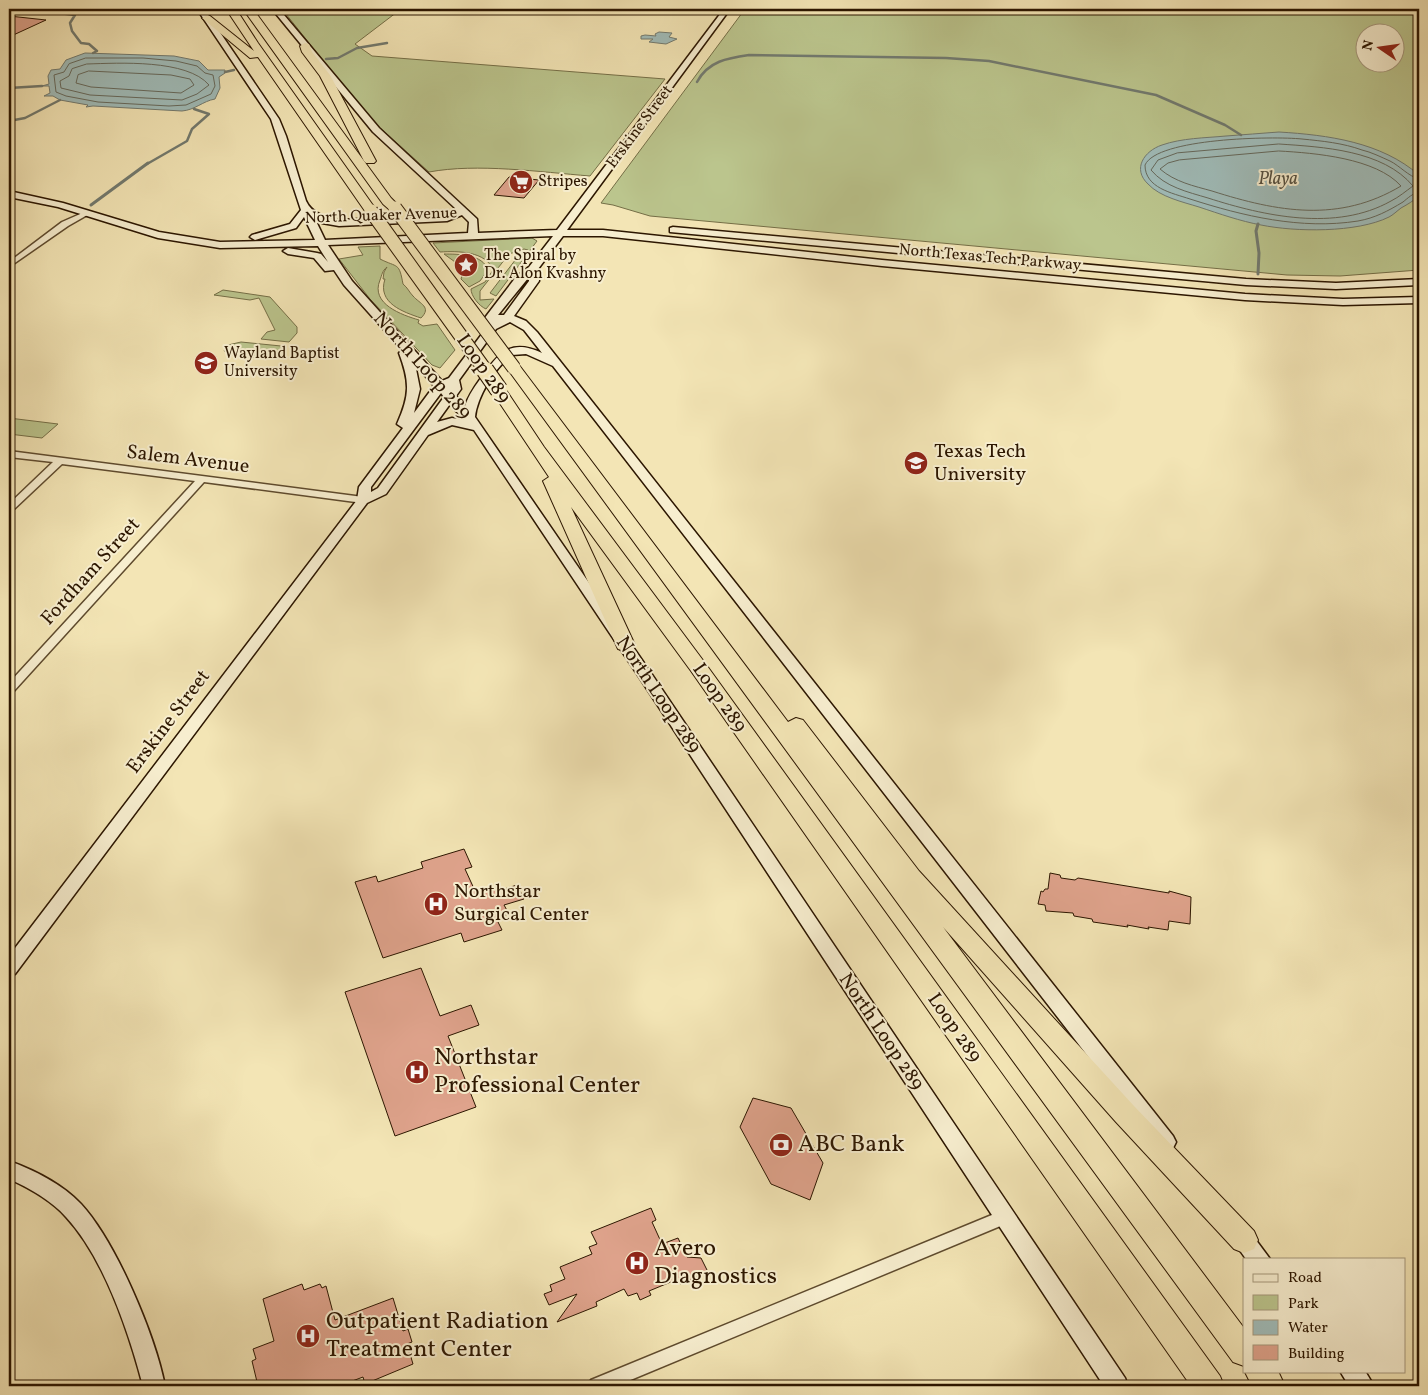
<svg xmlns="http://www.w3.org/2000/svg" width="1428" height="1395" font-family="Vollkorn,serif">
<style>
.green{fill:#bbc58d;stroke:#746e46;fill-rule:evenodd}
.water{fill:#a0bcb9;stroke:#727a6f}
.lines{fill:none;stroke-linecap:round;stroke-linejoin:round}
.shore{stroke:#66695c;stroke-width:1}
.stream-far1{stroke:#727a6f;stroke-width:2.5}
.stream{stroke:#727a6f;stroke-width:3}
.building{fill:#dfa38c;stroke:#2c1600}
.street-casing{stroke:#5e4a2d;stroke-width:3}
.secondary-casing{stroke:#2c1600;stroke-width:3}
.highway-casing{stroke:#2c1600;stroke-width:2}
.street{fill:#f7eecf;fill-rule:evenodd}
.secondary{fill:#f7eecf;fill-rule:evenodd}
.highway{fill:#f3e5b5;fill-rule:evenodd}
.highway-bridge-far1-casing{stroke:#2c1600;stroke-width:15;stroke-linecap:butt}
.highway-bridge-casing{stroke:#2c1600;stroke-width:19;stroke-linecap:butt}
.highway-bridge-far1{stroke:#f3e5b5;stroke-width:13}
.highway-bridge{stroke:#f3e5b5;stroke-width:17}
.labels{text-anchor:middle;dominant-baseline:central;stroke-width:4;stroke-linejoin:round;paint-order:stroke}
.far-street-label{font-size:16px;fill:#2c1600;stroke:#f7eecf}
.far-poi-label{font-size:16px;fill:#2c1600;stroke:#f7eecf;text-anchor:start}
.far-water-label{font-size:18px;font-style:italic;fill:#555041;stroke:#f7eecf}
.street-label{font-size:20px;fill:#2c1600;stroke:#f7eecf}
.poi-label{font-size:20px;fill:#2c1600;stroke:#f7eecf;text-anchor:start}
.near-poi-label{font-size:24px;fill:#2c1600;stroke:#f7eecf;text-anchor:start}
</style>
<rect width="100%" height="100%" fill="#f3e5b5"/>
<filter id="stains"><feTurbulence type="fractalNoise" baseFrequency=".004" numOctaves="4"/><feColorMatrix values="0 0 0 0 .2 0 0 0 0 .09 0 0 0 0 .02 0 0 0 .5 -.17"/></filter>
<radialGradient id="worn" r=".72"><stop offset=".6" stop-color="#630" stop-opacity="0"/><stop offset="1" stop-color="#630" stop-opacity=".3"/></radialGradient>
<g class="green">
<path d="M282,9H401L355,44L372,56L665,79L590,176C540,172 477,163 429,172L367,116Z"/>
<path d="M745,9H1419V270L1340,276L1287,275L650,216L613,205L601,203ZM1366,32H1396V62H1366Z"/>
<path d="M532,238L537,241L496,296L490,293L516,259L525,254L528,250L524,249L509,254L480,291V300L494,299L486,309C479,306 471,296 471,289L485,282L493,270C486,251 458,251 440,252L433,243Z"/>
<path d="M380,246V259C398,268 399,262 403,284C408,288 409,292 413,296C420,304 432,307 421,318C403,312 377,303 385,279H383L384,272L387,267C382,271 382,275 380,280C370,304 402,315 419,320L418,323L423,326L437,324L455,350L440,368L432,365L370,299L339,259L363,255L358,247Z"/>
<path d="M444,254C458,254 483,254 488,270L480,281L469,287L461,279L463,272L462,267Z"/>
<path d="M223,290L270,297L297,327V333L289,342L261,339L267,332L275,330L259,298L250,300L214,295Z"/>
<path d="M241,342L281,346L283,348L274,357L269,359L232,355L224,351L228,345Z"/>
<path d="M9,418L58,424L42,438L9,434Z"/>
</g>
<g class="water">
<path d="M659,32L672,33L669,37L677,39L666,44L649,42L653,39H641V36L645,35L656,36L655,34Z"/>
<path d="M85,53L174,56L199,61L208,70H225V73L219,77L220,88L215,99C203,101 195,110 182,111L93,106L86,107L88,105L60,100L53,96H44L50,93L49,86H42L49,84L48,76L51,70L60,69L66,60Z"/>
<path d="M1279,132C1328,135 1381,142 1419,175V195C1414,201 1408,204 1401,208C1397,211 1393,215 1389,217C1357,233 1295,232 1261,225C1240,221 1220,214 1199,207C1183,202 1160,197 1148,184C1132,169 1144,151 1162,145C1182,138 1205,138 1226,136C1244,135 1261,133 1279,132Z"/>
</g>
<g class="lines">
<g class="shore">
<path d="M86,58H143L176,61L197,66L205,73L213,75L215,86L211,94L186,105L169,106L98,102L66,96L56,92L54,75L64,72L69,64Z"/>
<path d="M87,64C119,63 187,59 209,85L197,94L182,100L90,95L61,88L60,81L69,76L72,69Z"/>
<path d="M89,71L171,75L190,79L194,85L181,93L91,87L76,83L78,75Z"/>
<path d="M1279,144C1323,147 1383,150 1413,186C1406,191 1399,197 1391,201C1336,232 1264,216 1208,198C1188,192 1165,187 1151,170L1158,160L1177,153Z"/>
<path d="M1279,151C1315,153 1376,158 1401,186C1339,223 1278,212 1212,191C1194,186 1175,182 1160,169L1168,163L1179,160Z"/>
<path d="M1419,179C1408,176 1400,166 1390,161C1381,157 1371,152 1362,150C1343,143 1322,141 1302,139C1273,136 1157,138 1145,165C1145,188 1172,193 1190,199C1243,216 1301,230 1358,221C1375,218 1388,211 1403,202C1408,198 1413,193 1419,192"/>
</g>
<g class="stream-far1">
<path d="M27,9L75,15L70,23L72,31L81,43L89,44L97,51L93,53"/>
<path d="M326,59L338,58L357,48L387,43"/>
<path d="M225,72L234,70"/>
<path d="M697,82C708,61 728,58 749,55L946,58L989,61L1156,95L1225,125L1241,135"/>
<path d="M9,88L42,86"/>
<path d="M9,121L25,118L60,100"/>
<path d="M147,164L187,141L192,129L209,114L194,109"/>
</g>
<g class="stream">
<path d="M91,205L148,163"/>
<path d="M1258,224L1256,231L1259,253L1258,274"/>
</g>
</g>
<g class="building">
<path d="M9,16L46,20L9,37Z"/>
<path d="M509,177L539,180L524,198L494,195Z"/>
<path d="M464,849L472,867L465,869L476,893L496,887L498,891L517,885L524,899L504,905L509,914L496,918L502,930L464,942L461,933L383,958L355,882L376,876L378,882L423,868L421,862Z"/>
<path d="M1050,873L1060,875L1061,878L1075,880L1078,878L1169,893V891L1191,897L1190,924L1169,921L1168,930L1148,927L1149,929L1127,925L1128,927L1093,922L1092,919L1074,916L1073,913L1046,911L1045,905L1038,904L1041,891L1043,892L1045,889H1048Z"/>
<path d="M421,968L440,1016L471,1005L479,1025L448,1036L476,1107L395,1136L345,992Z"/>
<path d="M753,1098L791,1108L823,1163L810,1200L771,1184L740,1127Z"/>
<path d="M651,1208L656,1220L652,1222L662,1244L678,1238L687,1257L701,1258L708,1272L680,1284L678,1279L649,1291L651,1295L640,1300L637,1293L628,1296L624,1289L596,1302L597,1306L557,1322L577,1294L549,1305L544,1294L552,1291L550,1285L565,1279L560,1267L592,1254L589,1247L597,1244L591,1232Z"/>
<path d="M302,1284L304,1290L320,1284L322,1288L326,1286L335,1320L393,1298L403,1331L408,1329L412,1342L407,1344L413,1364L365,1384L363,1377L339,1386H258L252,1361L256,1359L253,1349L274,1341L263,1299Z"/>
</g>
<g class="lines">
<g class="street-casing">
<g id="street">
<path d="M87,211L91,213L89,214L68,226L9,267V262L62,222Z"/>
<path d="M9,451L363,497L368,500L363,503L204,482L13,692L9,693V683L195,481L62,464L12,511L9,512V504L53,462L9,457Z"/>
<path d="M1004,1210L1010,1212L1012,1217L1010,1222L616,1386H588L591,1380Z"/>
</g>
</g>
<g class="secondary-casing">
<g id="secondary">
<path d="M197,9H204L279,119L286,136L306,201C312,214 326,218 339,220L445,215L455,211V208L373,132L272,9H279L379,128L477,219L478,233L557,230L724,9H730L567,230H603L882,260L1245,294L1343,299L1419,297V303L1343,305L1245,300L882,266L603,236H563L538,269L539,281L514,316L526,321L537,332L1173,1136L1176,1142L1173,1148L1166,1150L1159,1148L553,366L526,354L512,355C495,367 477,397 475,417L653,676L1125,1378L1128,1386H1104L641,680L474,430L452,425L428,435L386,494L367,503L15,974L9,976V956L357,500L359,487L403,428L397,424C410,395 410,382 399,353L402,350L344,285L334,270L325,271L314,258L288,254L283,251L288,248L317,253L321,254L328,262L318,246L220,248L158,238L58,207L9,197V191L63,203L159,232L220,242L315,240L304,217L296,228L255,240L250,237L252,235L290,224L301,210L271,119ZM462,215L469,222L468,233L325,240L315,219L322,223L339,226L447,221ZM553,236L529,267L516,277L484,319L483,321L488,326L449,378L442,381L352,281L328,245ZM529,277V281L504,315H498ZM510,322L524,330L542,353C512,339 500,351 483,375C476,385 469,394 465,406L456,396L461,389L459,380L496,329ZM415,364L434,386L414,413L420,389ZM441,393L444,397L378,488L371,492V487ZM450,404L464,420L452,418L437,422Z"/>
<path d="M673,227L1246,279L1336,283L1419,279V285L1336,289L1246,285L670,232V228Z"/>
<path d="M9,1161C34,1170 62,1184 81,1204C116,1242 155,1335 165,1386H143C129,1333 104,1258 66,1217C51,1200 29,1188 9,1179Z"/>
<path d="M1240,1226L1247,1228L1270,1259H1246L1229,1235L1233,1228Z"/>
<path d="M1340,1371H1365L1374,1386H1349Z"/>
</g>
</g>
<g class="highway-casing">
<g id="highway">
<path d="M226,9H236L258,43L377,211L375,214H367L258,57L250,58L202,18L207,15L210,16L254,51Z"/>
<path d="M243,9H253L391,198L401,208L399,211H391L383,204Z"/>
<path d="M305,43L309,44L312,52L330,75L376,161L374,163H366L364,161L320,76L302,52L300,46Z"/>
<path d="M514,364L519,365L788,722L796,718L803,720L919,871L1134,1106L1254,1231L1258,1240L1254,1249L1244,1253L1234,1249L1116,1122L943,927L1244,1328V1366L1233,1362L509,371L507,368L509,365Z"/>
<path d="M499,385L504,387L544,447L705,663L1220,1376L1224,1386H1191L691,671L571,507L635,645L632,649L625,651L618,649L543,481L549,477L491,390L494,387Z"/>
<path d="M1244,1370L1278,1371L1285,1386H1252Z"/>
</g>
</g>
<use href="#street" class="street"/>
<use href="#secondary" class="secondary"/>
<use href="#highway" class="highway"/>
<g class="highway-bridge-far1-casing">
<g id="highway-bridge-far1">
<path d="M395,208L514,368"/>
<path d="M371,211L486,371"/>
</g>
</g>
<g class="highway-bridge-casing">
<path id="highway-bridge" d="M485,370L499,390"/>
</g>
<use href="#highway-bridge-far1" class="highway-bridge-far1"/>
<use href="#highway-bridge" class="highway-bridge"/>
</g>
<defs>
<g id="supermarket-disc" transform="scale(1.25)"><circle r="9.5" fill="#8f2418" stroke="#f7eecf"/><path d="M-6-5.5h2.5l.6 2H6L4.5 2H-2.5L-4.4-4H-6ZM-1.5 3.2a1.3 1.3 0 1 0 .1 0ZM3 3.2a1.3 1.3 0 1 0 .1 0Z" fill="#fff"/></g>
<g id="sight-disc" transform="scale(1.25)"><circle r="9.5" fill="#8f2418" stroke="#f7eecf"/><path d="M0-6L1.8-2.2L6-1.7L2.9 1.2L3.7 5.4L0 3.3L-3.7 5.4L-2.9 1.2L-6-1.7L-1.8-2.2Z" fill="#fff"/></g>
<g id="university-disc" transform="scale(1.25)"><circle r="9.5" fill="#8f2418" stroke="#f7eecf"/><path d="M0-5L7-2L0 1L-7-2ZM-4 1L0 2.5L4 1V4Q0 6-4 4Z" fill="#fff"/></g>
<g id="hospital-disc" transform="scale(1.25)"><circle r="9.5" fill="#8f2418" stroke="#f7eecf"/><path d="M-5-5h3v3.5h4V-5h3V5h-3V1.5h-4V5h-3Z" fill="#fff"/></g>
<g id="bank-disc" transform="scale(1.25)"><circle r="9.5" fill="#8f2418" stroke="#f7eecf"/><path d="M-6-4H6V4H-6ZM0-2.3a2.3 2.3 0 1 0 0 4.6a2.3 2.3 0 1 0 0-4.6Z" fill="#fff"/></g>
</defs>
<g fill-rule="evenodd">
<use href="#supermarket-disc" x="521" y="182"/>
<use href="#sight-disc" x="466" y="265"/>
<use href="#university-disc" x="206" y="363"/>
<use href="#university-disc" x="916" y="463"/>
<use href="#hospital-disc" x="436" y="904"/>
<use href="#hospital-disc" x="417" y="1072"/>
<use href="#bank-disc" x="781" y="1145"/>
<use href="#hospital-disc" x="637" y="1263"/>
<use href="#hospital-disc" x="308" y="1336"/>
</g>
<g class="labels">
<g class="far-street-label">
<text transform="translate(640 127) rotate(-53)">Erskine Street</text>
<text transform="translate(381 216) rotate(-2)">North Quaker Avenue</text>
<text transform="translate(990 258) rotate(5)">North Texas Tech Parkway</text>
</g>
<g class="far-poi-label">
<text x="538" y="182">Stripes</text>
<text x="484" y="256">The Spiral by<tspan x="484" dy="18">Dr. Alon Kvashny</tspan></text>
<text x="224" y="354">Wayland Baptist<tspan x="224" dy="18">University</tspan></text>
</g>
<g class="far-water-label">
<text x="1278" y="179">Playa</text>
</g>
<g class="street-label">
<text transform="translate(422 366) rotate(48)">North Loop 289</text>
<text transform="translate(483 369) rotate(55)">Loop 289</text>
<text transform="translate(188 460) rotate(7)">Salem Avenue</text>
<text transform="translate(91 572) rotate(-48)">Fordham Street</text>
<text transform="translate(658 695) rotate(56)">North Loop 289</text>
<text transform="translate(719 698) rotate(55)">Loop 289</text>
<text transform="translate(169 722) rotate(-53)">Erskine Street</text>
<text transform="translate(954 1028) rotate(55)">Loop 289</text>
<text transform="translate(881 1032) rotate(56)">North Loop 289</text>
</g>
<g class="poi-label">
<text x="934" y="452">Texas Tech<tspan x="934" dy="23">University</tspan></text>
<text x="454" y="892">Northstar<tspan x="454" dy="23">Surgical Center</tspan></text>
</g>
<g class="near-poi-label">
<text x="434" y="1058">Northstar<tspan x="434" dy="28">Professional Center</tspan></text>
<text x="798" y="1145">ABC Bank</text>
<text x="654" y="1249">Avero<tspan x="654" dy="28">Diagnostics</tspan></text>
<text x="326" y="1322">Outpatient Radiation<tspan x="326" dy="28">Treatment Center</tspan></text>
</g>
</g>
<rect width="1428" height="1395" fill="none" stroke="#f3e5b5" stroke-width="30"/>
<rect x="10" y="10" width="1408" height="1375" fill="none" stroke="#2c1600" stroke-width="2.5"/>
<rect x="15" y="15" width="1398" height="1365" fill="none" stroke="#2c1600"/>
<rect x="1243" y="1258" width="162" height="115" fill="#f7eecf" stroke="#a6987c"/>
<rect x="1253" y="1274" width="25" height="8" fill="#f7eecf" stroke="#a6987c"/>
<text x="1288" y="1282" font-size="15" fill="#2c1600">Road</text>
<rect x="1253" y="1295" width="25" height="15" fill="#bbc58d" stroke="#a6987c"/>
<text x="1288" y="1308" font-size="15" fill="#2c1600">Park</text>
<rect x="1253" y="1320" width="25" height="15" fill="#a0bcb9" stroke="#a6987c"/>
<text x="1288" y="1332" font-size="15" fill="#2c1600">Water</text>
<rect x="1253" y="1345" width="25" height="15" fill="#dfa38c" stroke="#a6987c"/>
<text x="1288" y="1358" font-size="15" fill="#2c1600">Building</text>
<g transform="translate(1380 48) rotate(283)"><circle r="24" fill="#f7eecf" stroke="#a6987c"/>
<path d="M0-4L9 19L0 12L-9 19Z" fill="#8f2418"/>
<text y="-8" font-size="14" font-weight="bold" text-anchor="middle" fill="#2c1600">N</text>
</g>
<rect width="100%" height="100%" filter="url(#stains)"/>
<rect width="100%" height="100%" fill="url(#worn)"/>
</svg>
